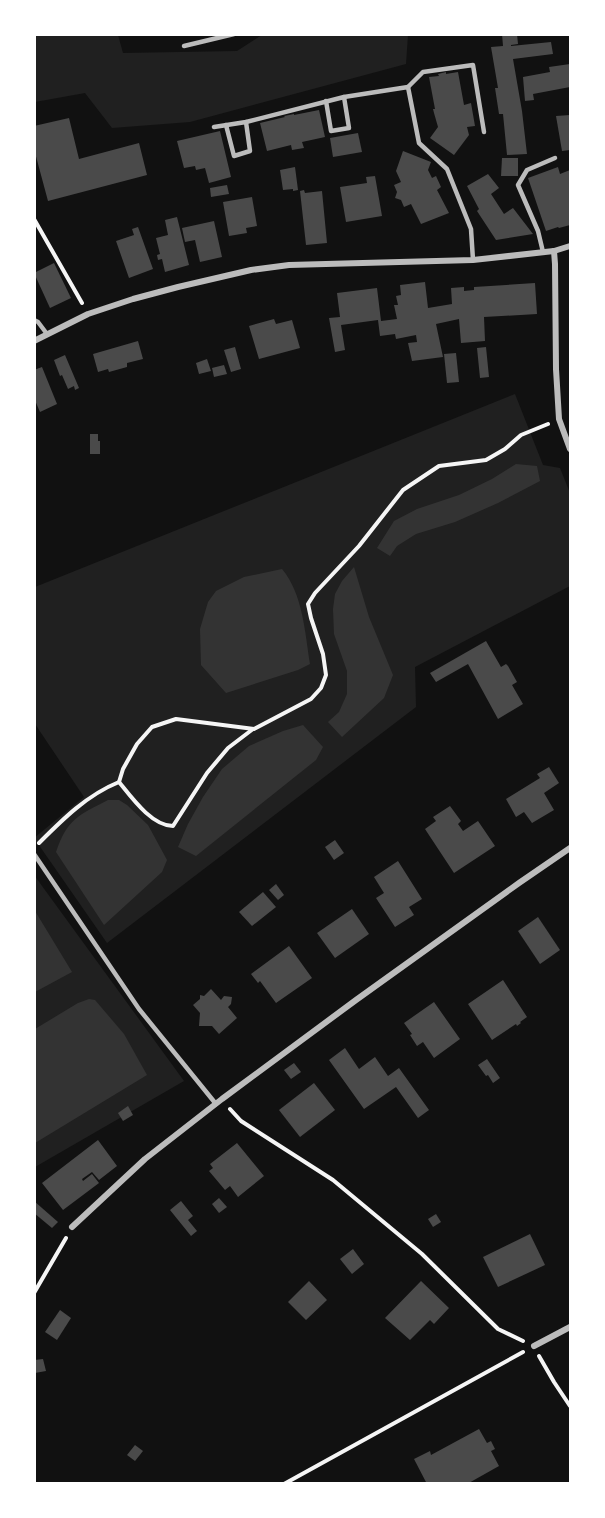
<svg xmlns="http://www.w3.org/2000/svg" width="605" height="1518" font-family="'IBM Plex Serif',serif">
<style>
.green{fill:#202020}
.water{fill:#333}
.building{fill:#4a4a4a}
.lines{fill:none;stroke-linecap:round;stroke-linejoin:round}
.path{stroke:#f5f5f5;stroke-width:4}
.service{stroke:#bcbcbc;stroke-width:4.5}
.minor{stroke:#bcbcbc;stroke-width:6}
</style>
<rect width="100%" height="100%" fill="#111"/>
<g class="green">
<path d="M35,34L118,35L123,53L237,51L262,35H408L406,64L190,122L112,128L85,93L35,102Z"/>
<path d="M515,394L543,465L560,468L570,493V586L415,667L416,707L107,943L34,838L84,797L35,724V587Z"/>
<path d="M34,875L184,1081L35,1167H34Z"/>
</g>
<g class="water">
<path d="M516,464L537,466L540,481L498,503L455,522L416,534L397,546L390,556L377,548L394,521L417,509L459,495L492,479Z"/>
<path d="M354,567L369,617L393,675L384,698L342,737L328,722L339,712L347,694V671L334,634L333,609L335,594L342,581Z"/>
<path d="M282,569C303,594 305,633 310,664L298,670L226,693L201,665L200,629L208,602L216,591L244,577Z"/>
<path d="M303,725L323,747L316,760L196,856L178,847L188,824L203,797L222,769L249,746L283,731Z"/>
<path d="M108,800H119L127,805L148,825L167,860L162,872L104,925L56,852C67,819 79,815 108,800Z"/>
<path d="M35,911L72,972L35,992H34Z"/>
<path d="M89,999L95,1000L124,1034L147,1075L35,1143V1029L78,1003Z"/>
</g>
<g class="building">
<path d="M502,34H517L518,44L511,45V46L551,42L553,54L513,59L522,111L527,154L507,155L503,114H499L495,88H498L491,47L503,46Z"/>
<path d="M570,64V87L533,94L534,100L525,101L523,77L550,72L549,67Z"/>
<path d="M446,72V74L458,72L464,105L471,103L475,126L467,127L469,135L454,155L430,138L438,127L434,113L433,109H435L429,77L439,76L438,74Z"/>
<path d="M319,110L325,137L302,142L304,148L292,150L291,145L267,151L260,123L285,117L284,116L294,114V115Z"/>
<path d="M570,115V150L562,151L556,116Z"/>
<path d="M69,118L79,159L139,143L147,175L48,201L34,149V126Z"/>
<path d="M220,131L231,177L209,183L205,168L196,170L195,166L184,168L177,141Z"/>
<path d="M358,133L362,152L333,157L330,138Z"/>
<path d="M403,151L431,162L428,170L432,178L436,176L441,187L437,190L449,213L421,224L411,204L404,207L401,200L395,198L397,192L394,185L401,182L396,171Z"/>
<path d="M502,158H518V176H501Z"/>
<path d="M295,167L298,190L293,191V189L283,190L280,170Z"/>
<path d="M558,167L560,174L570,170V225L559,228L558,227L546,231L528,178Z"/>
<path d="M488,174L499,188L491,194L504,214L513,208L533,234L496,240L477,211L479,209L467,186Z"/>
<path d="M375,176L382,216L346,222L340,187L367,183L366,177Z"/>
<path d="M227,185L229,194L211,197L210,188Z"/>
<path d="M304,190L305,193L322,191L327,243L306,245L300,191Z"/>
<path d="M252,197L257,226L246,228L247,233L229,236L223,202Z"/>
<path d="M177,217L189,265L165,272L162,259L158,260L157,255L160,254L156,238L168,235L165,220Z"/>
<path d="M214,221L222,257L200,262L195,240L185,242L182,228Z"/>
<path d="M138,227L153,269L129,278L116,241L134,235L132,229Z"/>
<path d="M54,263L71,298L50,308L34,273Z"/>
<path d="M425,282L428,308L452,304L451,288L464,287V291L474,290V287L535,283L537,314L484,317L485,341L461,343L459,319L436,324L443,357L412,361L408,343L417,342L416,335L396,339L395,334L380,336L378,320L341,325L345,350L335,352L329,318L340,317L337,293L377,288L381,321L397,319L394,305H398L396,296L401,295L400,285Z"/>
<path d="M274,319L276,324L292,320L300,348L259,359L249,326Z"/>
<path d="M138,341L143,359L127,363V367L109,372L108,369L98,372L93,354Z"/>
<path d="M235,347L241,369L231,372L224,350Z"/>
<path d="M486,347L489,377L480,378L477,348Z"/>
<path d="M456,353L459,382L447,383L444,354Z"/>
<path d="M65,355L79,388L75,390L74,386L68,389L62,375L60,376L54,360Z"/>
<path d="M207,359L211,371L199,374L196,363Z"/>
<path d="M224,365L227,374L214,377L212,368Z"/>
<path d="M42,367L57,404L40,412L34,398V370Z"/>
<path d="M90,434H98V441H100V454H90Z"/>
<path d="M486,641L501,667L506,664L508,666L517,682L512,685L523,704L498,719L468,664L436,682L430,673Z"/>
<path d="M549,767L559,783L544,793L554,810L532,823L524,812L516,817L506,799L540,778L537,774Z"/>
<path d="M450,806L461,821L458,824L463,831L478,821L495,846L454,873L425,829L436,821L433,817Z"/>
<path d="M335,840L344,853L334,860L325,847Z"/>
<path d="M398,861L422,899L409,907L414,915L395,927L376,898L384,893L374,877Z"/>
<path d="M276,884L284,895L278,900L269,890Z"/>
<path d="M263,892L276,907L252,926L239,912Z"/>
<path d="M352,909L369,934L335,958L317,933Z"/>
<path d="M538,917L560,950L540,964L518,931Z"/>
<path d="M289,946L312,978L276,1003L260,981L258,983L251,974Z"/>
<path d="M503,980L527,1017L520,1022L521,1023L517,1026L516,1024L492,1040L468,1004Z"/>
<path d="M211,989L221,1000L224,996L232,997L231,1004L228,1007L237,1018L219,1034L212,1026H199L200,1013L193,1005L200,999V995L204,996Z"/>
<path d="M434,1002L460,1039L434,1058L423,1042L417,1046L410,1035L412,1034L404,1023Z"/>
<path d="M345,1048L359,1069L375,1057L388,1076L399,1068L429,1110L418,1118L396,1087L364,1109L329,1060Z"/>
<path d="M487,1059L500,1078L493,1083L488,1075L486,1076L478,1065Z"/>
<path d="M294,1063L301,1072L291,1079L284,1070Z"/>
<path d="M314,1083L335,1110L300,1137L279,1110Z"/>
<path d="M128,1106L133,1115L123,1121L118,1113Z"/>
<path d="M98,1140L117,1166L99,1180L92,1172L82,1179L83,1181L92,1174L99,1183L63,1210L42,1183Z"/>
<path d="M237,1143L264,1176L238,1197L230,1186L225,1190L209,1171L213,1168L210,1164Z"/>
<path d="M219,1198L227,1207L219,1213L212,1204Z"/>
<path d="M34,1201L58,1222L52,1228L34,1213Z"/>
<path d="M181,1201L193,1216L188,1220L197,1231L191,1236L170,1210Z"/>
<path d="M436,1214L441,1222L433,1227L428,1219Z"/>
<path d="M530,1234L545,1265L498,1287L483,1257Z"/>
<path d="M353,1249L364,1264L352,1274L340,1259Z"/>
<path d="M309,1281L327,1300L306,1320L288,1302Z"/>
<path d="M421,1281L449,1308L434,1324L430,1320L410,1340L385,1318Z"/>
<path d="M60,1310L71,1318L57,1340L45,1332Z"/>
<path d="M43,1359L46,1371L35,1373L34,1360Z"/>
<path d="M479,1429L487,1443L491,1441L495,1449L491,1451L499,1466L467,1484H427L414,1459L430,1451L431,1455Z"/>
<path d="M135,1445L143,1451L135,1461L127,1455Z"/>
</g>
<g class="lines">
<g class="path">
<path d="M34,219L82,303"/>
<path d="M119,782C132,798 152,826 173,826L207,773L228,748L253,729"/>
<path d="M39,843C63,819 87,795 119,782L123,769L137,744L152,727L176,719L254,729L311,699L321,688L326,675L323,654L311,618L308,604L315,593L359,546L403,490L439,466L486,460L505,449L521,435L548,424"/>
<path d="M230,1109L241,1121L333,1180L422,1254L498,1329L523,1341"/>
<path d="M34,1293L66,1238"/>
<path d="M539,1356L554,1382L570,1406"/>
<path d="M284,1484L523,1352"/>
</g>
<g class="service">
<path d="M184,46L234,34"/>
<path d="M408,87L423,72L473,65L484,132"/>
<path d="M326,101L331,131L349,128L344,97"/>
<path d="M226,125L234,156L250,151L246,122"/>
<path d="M214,127L246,122L344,97L408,87L419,143L447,169L471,229L473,260"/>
<path d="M543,252L538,231L518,185L527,170L555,158"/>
<path d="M34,320L38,322L47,334"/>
<path d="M34,854L139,1009L216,1104"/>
</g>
<g class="minor">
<path d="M554,251L555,264L556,369L559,419L570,449"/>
<path d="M34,341L88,314L133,299L178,287L251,270L289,265L473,260L554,251L570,246"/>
<path d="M72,1227L145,1159L222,1099L356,1000L519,883L570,848"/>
<path d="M534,1346L570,1327"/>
</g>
</g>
<rect width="605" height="1518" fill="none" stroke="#ffffff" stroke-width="72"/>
</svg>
